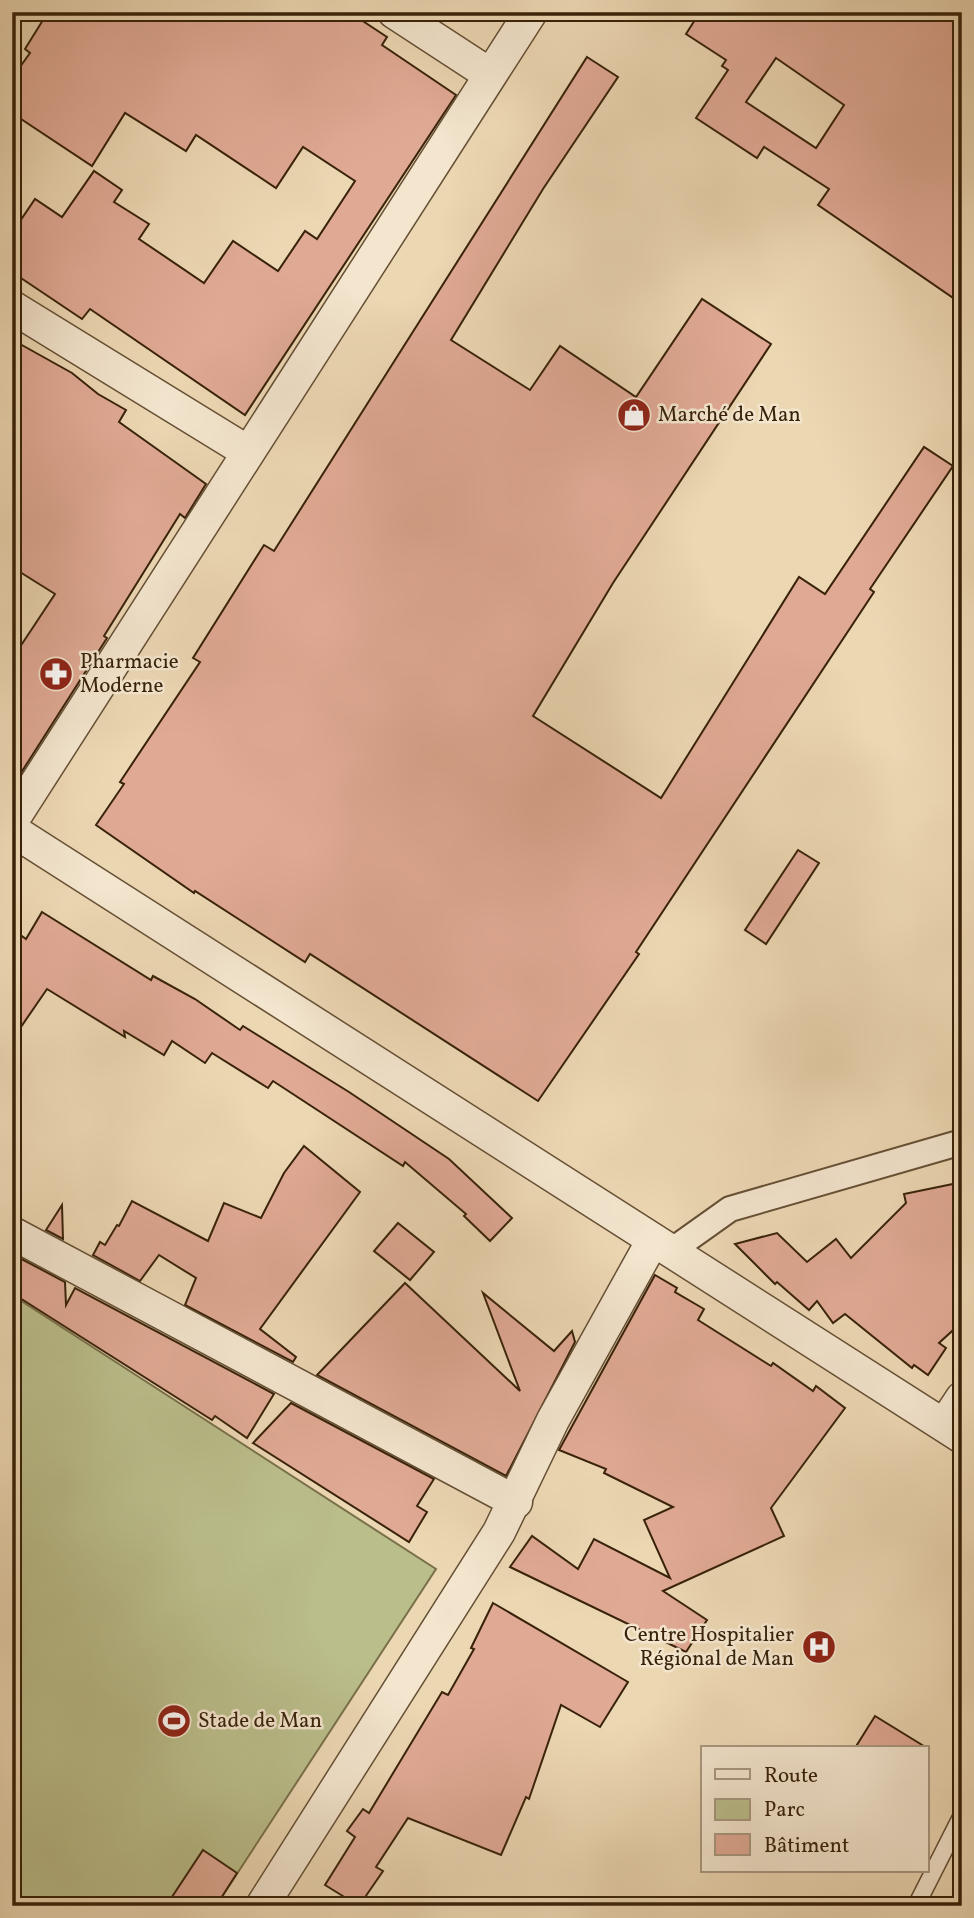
<svg xmlns="http://www.w3.org/2000/svg" width="974" height="1918" font-family="Vollkorn,serif">
<style>
.green{fill:#babe8b;stroke:#79704a;stroke-width:2}
.building{fill:#e0a994;stroke:#382209;stroke-width:2;fill-rule:evenodd}
.lines{fill:none;stroke-linecap:round;stroke-linejoin:round}
.service-casing{stroke:#654f34;stroke-width:19}
.pedestrian-casing{stroke:#654f34;stroke-width:28}
.minor-casing{stroke:#654f34;stroke-width:35}
.service{stroke:#f3e5ce;stroke-width:16}
.pedestrian{stroke:#f3e5ce;stroke-width:24}
.minor{stroke:#f3e5ce;stroke-width:32}
.labels{text-anchor:middle;dominant-baseline:central;stroke-width:5;stroke-linejoin:round;paint-order:stroke}
.poi-label{font-size:21px;fill:#382209;stroke:#f3e5ce;text-anchor:start}
</style>
<rect width="100%" height="100%" fill="#ecd7b3"/>
<filter id="stains"><feTurbulence type="fractalNoise" baseFrequency=".00286" numOctaves="4"/><feColorMatrix values="0 0 0 0 .2 0 0 0 0 .09 0 0 0 0 .02 0 0 0 .5 -.17"/></filter>
<radialGradient id="worn" r=".72"><stop offset=".6" stop-color="#630" stop-opacity="0"/><stop offset="1" stop-color="#630" stop-opacity=".3"/></radialGradient>
<path class="green" d="M12,1295L436,1569L216,1906H12Z"/>
<g class="building">
<path d="M48,12H349L387,37L382,45L456,95L245,415L90,309L82,319L12,272V233L35,199L62,217L94,171L122,190L114,202L149,224L139,239L204,283L233,241L278,271L305,231L317,239L355,181L303,147L276,188L196,135L186,151L125,113L92,166L12,113V78L30,53L25,49Z"/>
<path d="M700,12H962V304L818,205L829,189L764,147L757,158L696,118L728,70L722,66L726,60L686,34ZM776,58L844,105L816,148L746,102Z"/>
<path d="M587,57L618,77L543,189L451,340L530,390L560,346L636,397L702,299L771,344L613,583L533,716L661,798L799,577L825,594L924,447L953,466L870,589L874,592L636,952L639,954L538,1101L310,954L305,962L195,891L194,893L96,825L124,784L120,782L200,662L193,658L264,545L274,551Z"/>
<path d="M20,344L72,373L98,394L126,410L119,422L206,484L185,518L180,514L104,636L107,638L12,787V659L55,594L12,567V357Z"/>
<path d="M798,850L819,863L766,944L745,930Z"/>
<path d="M42,912L151,980L153,976L195,999L240,1030L243,1026L349,1092L449,1159L512,1218L490,1241L464,1216L466,1214L405,1162L403,1166L273,1081L268,1088L212,1053L205,1063L172,1041L164,1055L124,1031L125,1037L47,989L12,1040V929L26,939Z"/>
<path d="M304,1146L360,1192L260,1329L296,1357L293,1362L185,1305L196,1278L159,1255L140,1281L93,1255L100,1242L105,1245L117,1225L119,1226L132,1201L208,1241L224,1203L261,1218L284,1173Z"/>
<path d="M953,1184L955,1193L962,1191V1322L939,1343L946,1348L928,1375L914,1365L912,1368L845,1314L833,1323L817,1301L809,1310L777,1282L775,1284L735,1244L777,1233L807,1262L836,1239L851,1258L906,1203L904,1194Z"/>
<path d="M62,1205L63,1239L46,1230Z"/>
<path d="M398,1223L434,1252L410,1280L374,1251Z"/>
<path d="M12,1254L65,1282L66,1305L75,1288L274,1394L247,1438L215,1416L212,1420L12,1293Z"/>
<path d="M655,1275L677,1288L675,1292L704,1309L698,1320L771,1366L773,1363L813,1391L816,1386L845,1408L771,1508L784,1536L663,1591L707,1620L686,1652L510,1567L532,1536L578,1569L594,1539L670,1578L644,1520L673,1507L604,1473L606,1469L559,1450Z"/>
<path d="M405,1283L520,1391L483,1293L554,1351L572,1331L575,1342L506,1476L317,1375Z"/>
<path d="M291,1403L434,1479L417,1506L427,1512L409,1542L253,1443Z"/>
<path d="M493,1603L628,1682L600,1727L561,1705L529,1799L526,1797L501,1855L408,1818L376,1867L383,1871L359,1906L325,1885L355,1837L347,1831L363,1809L369,1813L442,1692L448,1695L474,1649L471,1648Z"/>
<path d="M875,1716L927,1748H855Z"/>
<path d="M203,1850L237,1873L216,1906H166Z"/>
</g>
<g class="lines">
<g class="service-casing">
<path id="service" d="M916,1906L962,1815"/>
</g>
<g class="pedestrian-casing">
<path id="pedestrian" d="M671,1251L730,1209L962,1142"/>
</g>
<g class="minor-casing">
<g id="minor">
<path d="M394,12L489,74"/>
<path d="M12,307L248,452"/>
<path d="M12,821L531,12"/>
<path d="M12,830L962,1437"/>
<path d="M12,1233L516,1502"/>
<path d="M944,1425L962,1398"/>
<path d="M262,1906L499,1532L553,1420L653,1240"/>
</g>
</g>
<use href="#service" class="service"/>
<use href="#pedestrian" class="pedestrian"/>
<use href="#minor" class="minor"/>
</g>
<defs>
<g id="shop-disc" transform="scale(1.75)"><circle r="9.5" fill="#8f2418" stroke="#f3e5ce"/><path d="M-5-2.5h2.3a2.7 3.5 0 0 1 5.4 0H5L5.5 6h-11ZM-1.5-2.5h3a1.5 2.3 0 0 0-3 0Z" fill="#fff"/></g>
<g id="pharmacy-disc" transform="scale(1.75)"><circle r="9.5" fill="#8f2418" stroke="#f3e5ce"/><path d="M-2-6h4v4h4v4h-4v4h-4v-4h-4v-4h4Z" fill="#fff"/></g>
<g id="hospital-disc" transform="scale(1.75)"><circle r="9.5" fill="#8f2418" stroke="#f3e5ce"/><path d="M-5-5h3v3.5h4V-5h3V5h-3V1.5h-4V5h-3Z" fill="#fff"/></g>
<g id="stadium-disc" transform="scale(1.75)"><circle r="9.5" fill="#8f2418" stroke="#f3e5ce"/><path d="M0-5a6.5 5 0 1 0 0 10a6.5 5 0 1 0 0-10ZM-3.5-1.8h7v3.6h-7Z" fill="#fff"/></g>
</defs>
<g fill-rule="evenodd">
<use href="#shop-disc" x="634" y="415"/>
<use href="#pharmacy-disc" x="56" y="674"/>
<use href="#hospital-disc" x="819" y="1647"/>
<use href="#stadium-disc" x="174" y="1721"/>
</g>
<g class="labels">
<g class="poi-label">
<text x="658" y="415">Marché de Man</text>
<text x="80" y="662">Pharmacie<tspan x="80" dy="24">Moderne</tspan></text>
<text x="794" y="1635" text-anchor="end">Centre Hospitalier<tspan x="794" dy="24">Régional de Man</tspan></text>
<text x="198" y="1721">Stade de Man</text>
</g>
</g>
<rect width="974" height="1918" fill="none" stroke="#ecd7b3" stroke-width="42"/>
<rect x="14" y="14" width="946" height="1890" fill="none" stroke="#382209" stroke-width="3.5"/>
<rect x="21" y="21" width="932" height="1876" fill="none" stroke="#382209" stroke-width="2"/>
<rect x="701" y="1746" width="228" height="126" fill="#f3e5ce" stroke="#a8977f" stroke-width="2"/>
<rect x="715" y="1769" width="35" height="10" fill="#f3e5ce" stroke="#a8977f" stroke-width="2"/>
<text x="764" y="1782" font-size="21" fill="#382209">Route</text>
<rect x="715" y="1799" width="35" height="21" fill="#babe8b" stroke="#a8977f" stroke-width="2"/>
<text x="764" y="1816" font-size="21" fill="#382209">Parc</text>
<rect x="715" y="1834" width="35" height="21" fill="#e0a994" stroke="#a8977f" stroke-width="2"/>
<text x="764" y="1852" font-size="21" fill="#382209">Bâtiment</text>
<rect width="100%" height="100%" filter="url(#stains)"/>
<rect width="100%" height="100%" fill="url(#worn)"/>
</svg>
